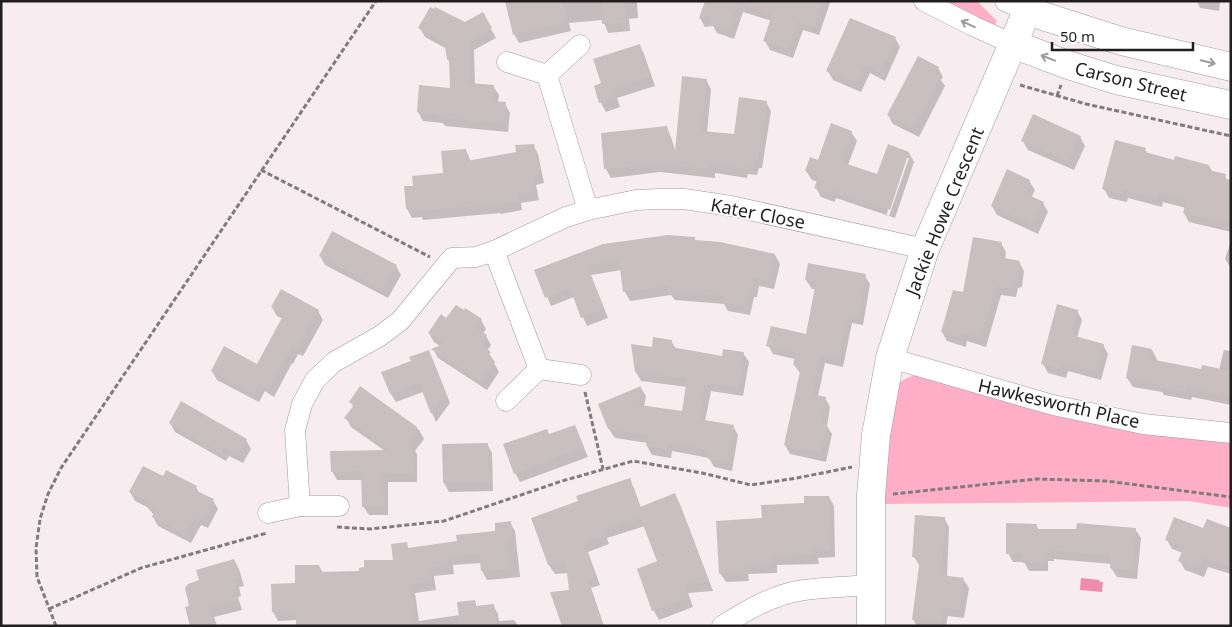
<svg xmlns="http://www.w3.org/2000/svg" width="1232" height="627" font-family="'Noto Sans',sans-serif">
<style>
.green{fill:#feaec6}
.water{fill:#ef8cac}
.shadow{fill:#0003;fill-rule:evenodd}
.building{fill:#c9bfc1}
.lines{fill:none;stroke-linecap:round;stroke-linejoin:round}
.street-casing{stroke:#a2989b;stroke-width:21}
.secondary-casing{stroke:#a2989b;stroke-width:29}
.path{stroke:#827b7d;stroke-width:3;stroke-dasharray:5 2.5;stroke-linecap:butt}
.street{stroke:#fff;stroke-width:20}
.secondary{stroke:#fff;stroke-width:28}
.oneway{stroke:#9c9a9a}
.labels{text-anchor:middle;dominant-baseline:central;stroke-width:4;stroke-linejoin:round;paint-order:stroke}
.street-label{font-size:18px;fill:#221e1f;stroke:#fff}
</style>
<rect width="100%" height="100%" fill="#f7ecef"/>
<g class="green">
<path d="M944,1H977L997,21L995,25Z"/>
<path d="M918,375L1231,441V508L1189,501L879,504L894,389C901,380 906,377 918,375Z"/>
</g>
<path class="water" d="M1081,578L1100,580L1099,582H1103L1102,592L1080,590Z"/>
<g class="shadow">
<path d="M506,1H637L638,18L629,19L630,31L608,33L603,20L569,23L571,31L519,43L514,34Z"/>
<path d="M706,1H829L830,3L819,35L803,30L793,58L770,50L765,41L772,21L743,12L734,39L717,33L713,26L705,27L700,18Z"/>
<path d="M1197,1H1220L1219,11L1200,8Z"/>
<path d="M482,13L496,38L474,50L475,85L493,86L499,95L498,103L505,104L510,113L508,132L445,126L443,123L423,121L418,112L451,89V63L447,49L425,37L420,28L465,23Z"/>
<path d="M895,38L900,47L885,81L870,73L861,92L833,80L828,71Z"/>
<path d="M639,45L644,54L655,86L617,98L620,107L606,112L601,103L595,86L602,84Z"/>
<path d="M938,68L943,77L941,80L945,86L919,137L893,124L888,115Z"/>
<path d="M706,80L711,89L707,133L735,135L766,102L771,111L762,168H759L757,175L748,174L747,178L715,173V178L660,172L611,178L606,169L666,128L671,137L676,153Z"/>
<path d="M851,132L857,141L848,165L878,176L888,145L909,153L914,162L895,218L836,198L835,202L821,197L816,188L818,182L812,180L806,171ZM906,158H909L889,216H886Z"/>
<path d="M1080,137L1085,146L1074,170L1028,150L1023,141Z"/>
<path d="M533,145L538,154L544,183L536,185L539,200L521,203L522,210L501,214L500,213L423,220L422,217L412,218L407,209L414,187L444,174L466,150L471,162L518,153Z"/>
<path d="M1145,150L1148,154L1175,161L1209,166L1213,173L1225,176L1230,184L1231,232L1189,222L1184,213L1186,208L1163,202L1162,207L1128,198L1127,202L1109,198L1104,189Z"/>
<path d="M1029,181L1035,190L1031,198L1043,203L1048,212L1038,234L997,215L992,206Z"/>
<path d="M694,238L696,241L775,255L780,264L774,289L759,286L757,297H754L750,315L728,311L724,304L675,300L671,295L630,301L625,292L622,270L591,275L608,318L587,326L574,297L551,306L536,271Z"/>
<path d="M1231,241V268L1225,259Z"/>
<path d="M1001,243L1006,252L1005,259L1019,262L1024,271L1022,287L1018,288L1016,297L1001,295L986,347L967,341L966,347L947,341L942,332L964,294Z"/>
<path d="M320,256L396,266L401,275L388,298L325,265Z"/>
<path d="M865,276L870,284L863,325L852,323L843,367L825,363L818,396L825,398L830,407L827,426L832,434L826,462L790,454L785,445L801,374L794,365L795,359L773,354L768,345L807,335L816,289H812L806,280Z"/>
<path d="M272,307L318,311L323,320L303,356L298,354L293,364L292,363L274,397L265,391L259,402L217,380L212,371L258,366L283,319L277,316Z"/>
<path d="M1077,311L1082,320L1077,338L1103,345L1108,354L1101,380L1068,371L1066,378L1048,373L1043,364Z"/>
<path d="M447,320H481L486,329L483,334L486,336L491,345L487,351L495,362L494,363L499,372L487,390L438,358L433,349L441,347L434,342L429,333Z"/>
<path d="M671,341L676,349L723,357L743,353L749,362L743,396L711,391L705,421L733,426L738,435L732,471L714,467L709,458L672,451L671,458L652,455L647,446L648,443L615,438L609,429L641,388L646,396L644,407L683,413L687,387L641,381L636,372L653,348Z"/>
<path d="M1152,350L1157,359L1156,361L1202,370H1219L1224,350L1231,351V405L1192,397L1191,400L1164,395L1162,392L1133,387L1127,378Z"/>
<path d="M428,351L433,360L450,403L436,422L423,392L396,402L391,394L412,362Z"/>
<path d="M361,388L419,430L424,439L415,451L417,454V482H388V515H369L363,506V480H337L332,471L385,451L351,427L346,418L354,407L350,402Z"/>
<path d="M170,423L246,440L251,449L243,463L229,456L226,461L175,432Z"/>
<path d="M575,426L588,457L520,482L515,473L550,436Z"/>
<path d="M487,444L492,453L493,491L449,492L444,483L443,448Z"/>
<path d="M629,480L634,488L641,508L675,495L680,504L713,591L688,593L693,607L659,620L654,611L638,569L659,562L645,526L607,538L609,544L588,552L600,585L591,588L604,626H564L570,591L568,573L555,574L549,565L579,501Z"/>
<path d="M196,487L199,493L213,500L218,509L208,528L201,525L191,543L158,526L153,517L154,515L147,507L135,501L130,492Z"/>
<path d="M829,497L834,506L835,557L818,558L819,564L777,565V573L748,574L749,581L726,582L720,573L763,519Z"/>
<path d="M944,518L949,527L947,577L963,579L969,588L964,618L948,616L946,626H917L913,619L920,566L914,557Z"/>
<path d="M510,523L515,531L520,577L487,580L482,571L481,563L453,565L454,574L434,576L436,590L415,593L419,621L460,615L474,602L477,607L493,605L498,614L499,621L514,620L518,626H297V620L278,621L273,612L297,584L319,566L323,573H360L394,561L406,543L409,549L458,542L497,532Z"/>
<path d="M1036,525L1039,530L1135,529L1141,538L1137,579L1117,577L1111,568L1112,564L1054,559V561H1048V571H1029L1024,562H1013L1008,553Z"/>
<path d="M1204,530L1231,535V574L1208,567L1204,577L1185,570L1180,561L1183,553L1172,549L1167,540Z"/>
<path d="M234,560L239,569L244,586L239,587L241,596L238,597L242,610L214,617L217,626H191L190,607L200,580Z"/>
</g>
<g class="building">
<path d="M505,1H562L567,22L513,35Z"/>
<path d="M601,1H624L626,23L602,24Z"/>
<path d="M705,1H739L729,30L710,24L709,17L699,18Z"/>
<path d="M740,1H823L814,27L798,22L789,50L763,41L772,15L739,4Z"/>
<path d="M430,7L434,9L435,7L465,22L483,12L492,28L469,41L470,83L494,85L493,101L506,102L504,124L438,117L439,114L417,112L419,85L450,88L449,61L447,59L444,42L418,28Z"/>
<path d="M850,18L896,37L880,73L865,65L856,84L826,71Z"/>
<path d="M640,44L650,77L613,89L616,98L599,103L594,86L601,83L593,59Z"/>
<path d="M918,56L939,67L935,74L941,76L913,129L887,115Z"/>
<path d="M682,76L707,79L702,131L734,134L739,97L767,101L758,160L754,159L753,167L743,165V169L711,164L710,169L654,164L604,169L601,133L667,126L675,152Z"/>
<path d="M1033,114L1081,136L1069,162L1021,141Z"/>
<path d="M831,123L852,131L841,162L877,174L888,144L909,152L890,210L831,190L830,194L814,188L819,176L805,171L810,157L818,160Z"/>
<path d="M1115,140L1146,148L1145,152L1174,160L1175,156L1209,165L1208,170L1226,174L1225,179L1231,180V224L1183,213L1186,201L1158,194L1157,199L1124,190L1122,194L1102,189Z"/>
<path d="M534,144L540,174L532,176L535,191L516,194L518,201L495,206L494,204L417,211V208L406,209L404,186H413L412,176L443,173L441,151L466,149L467,161L516,152L515,145Z"/>
<path d="M1007,169L1030,180L1024,193L1044,202L1033,225L991,206Z"/>
<path d="M332,231L397,265L383,290L319,256Z"/>
<path d="M668,235L695,237V240L720,242L775,254L769,281L754,277L752,289L749,288L745,307L722,302L723,296L668,292L669,286L623,292L619,261L587,266L604,309L581,318L570,288L545,298L534,270L603,244Z"/>
<path d="M973,237L1002,242L999,257L1020,261L1017,279H1013L1011,289L996,286L981,338L963,333L961,338L941,332L953,290L963,292Z"/>
<path d="M808,263L866,274L858,317L848,315L839,359L820,354L812,394L826,397L821,423L827,424L821,453L784,445L801,367L793,365L796,352L766,346L771,326L806,334L816,282L805,280Z"/>
<path d="M281,289L319,310L298,348L293,346L288,355H286L268,389L259,383L254,394L211,371L224,346L257,364L284,314L271,307Z"/>
<path d="M1057,304L1078,310L1071,335L1104,344L1096,372L1063,363L1062,370L1041,364Z"/>
<path d="M456,305L464,310L465,308L482,319L476,328L487,335L481,345L491,352L487,357L495,362L481,382L431,349L444,344L428,333L441,314L446,318Z"/>
<path d="M653,337L672,340L671,347L722,356L723,349L744,352L739,388L706,383L699,419L734,425L727,462L708,459L709,450L667,443L666,449L646,446L648,436L608,429L598,404L641,386L639,405L682,411L687,379L635,372L631,344L652,347Z"/>
<path d="M1132,345L1152,349L1150,359L1201,369L1202,365L1231,371V394L1221,392V395L1187,388L1186,392L1158,387V384L1126,378Z"/>
<path d="M429,350L445,394L431,414L419,383L390,394L381,372L411,361L409,357Z"/>
<path d="M360,386L417,427V433L409,444H412L413,473L383,474L384,507H362L361,471L331,472L330,451L389,450L344,418L354,405L349,402Z"/>
<path d="M181,401L247,439L237,455L224,448L221,453L169,423Z"/>
<path d="M575,425L584,447L514,474L503,444L547,429L549,434Z"/>
<path d="M488,443L489,483H443L442,444Z"/>
<path d="M143,466L163,476L166,470L197,486L195,490L214,499L202,520L195,517L186,535L152,517L155,510L145,505L147,501L129,492Z"/>
<path d="M630,478L640,507L675,493L709,582L684,584L689,598L652,611L637,569L657,561L640,517L603,529L605,535L584,542L596,576L587,579L603,626H562L550,592L569,590L566,564L548,565L531,518L578,501L576,496Z"/>
<path d="M804,496H829L831,549H814V555L773,556V564L744,566V572L719,574L716,521L762,518L761,505L804,503Z"/>
<path d="M915,515L945,517L942,575L964,578L960,610L943,608L941,623L912,620L920,558L912,557Z"/>
<path d="M1174,517L1203,528L1207,519L1231,528V567L1203,558L1199,569L1178,561L1184,547L1165,540Z"/>
<path d="M511,521L513,541L506,542L509,569L481,571L479,554L448,557L449,565L430,567L432,582L411,584L416,626H296V612H272L271,584L295,583V565H319L320,572L359,571V568L364,567V560H393L391,544L407,542L408,548L457,541L456,535L495,531V523Z"/>
<path d="M1006,523L1037,524V529H1076L1077,523L1136,528L1132,570L1110,568L1111,556L1050,550V553H1043V563H1023V554H1006Z"/>
<path d="M234,559L240,577L235,578L237,587L234,588L238,601L210,608L215,626H190L185,607L189,606L185,588L188,584L199,580L196,570Z"/>
<path d="M475,600L476,606L494,604L497,626H460L457,602Z"/>
</g>
<g class="lines">
<g class="street-casing">
<g id="street">
<path d="M924,1L973,26L1013,44"/>
<path d="M1005,1L1027,11"/>
<path d="M507,62L547,75L580,45"/>
<path d="M547,75L588,210"/>
<path d="M494,251L539,369"/>
<path d="M890,358L1053,405L1143,424L1231,433"/>
<path d="M506,401L539,369L581,375"/>
<path d="M300,506L295,430L302,404L315,380L334,362L380,336L400,321L452,258L476,257L494,251L566,217L588,210L636,200L660,199H684L731,206L925,249"/>
<path d="M268,513L300,506H339"/>
<path d="M722,626C747,610 774,594 804,590C826,587 849,587 871,585"/>
</g>
</g>
<g class="secondary-casing">
<g id="secondary">
<path d="M1013,44L1068,65L1116,80L1231,105"/>
<path d="M871,626V496L876,435L890,358L925,249L1027,11L1121,41L1231,67"/>
</g>
</g>
<g class="path">
<path d="M1020,85L1086,104L1231,136"/>
<path d="M1057,96L1061,85"/>
<path d="M261,170L430,257"/>
<path d="M585,392L603,469"/>
<path d="M893,494L1036,479L1106,481L1231,497"/>
<path d="M337,527L370,529L444,521L562,481L633,461L702,473L751,485L797,478L852,467"/>
<path d="M49,609L141,568L267,533"/>
<path d="M56,626L37,577L36,548L40,519L48,494L61,468L376,1"/>
</g>
<use href="#street" class="street"/>
<use href="#secondary" class="secondary"/>
</g>
<defs><path id="oneway-shaft" d="M-6 0H5M1.5-3L5.5 0L1.5 3" fill="none" stroke-width="1.6" stroke-linecap="round" stroke-linejoin="round" transform="scale(1.25)"/></defs>
<g class="oneway">
<use href="#oneway-shaft" transform="translate(968 24) rotate(-155)"/>
<use href="#oneway-shaft" transform="translate(1048 58) rotate(-159)"/>
<use href="#oneway-shaft" transform="translate(1208 62) rotate(13)"/>
</g>
<g class="labels">
<g class="street-label">
<text transform="translate(1131 81) rotate(14)">Carson Street</text>
<text transform="translate(944 211) rotate(-68)">Jackie Howe Crescent</text>
<text transform="translate(758 213) rotate(11)">Kater Close</text>
<text transform="translate(1059 403) rotate(13)">Hawkesworth Place</text>
</g>
</g>
<rect width="1232" height="627" fill="none" stroke="#221e1f" stroke-width="5"/>
<path d="M1052 42v8h141v-8" fill="none" stroke="#221e1f" stroke-width="2.5"/>
<text x="1060" y="42" font-size="15" fill="#221e1f" stroke="#ffffff" stroke-width="4" paint-order="stroke">50 m</text>
</svg>
